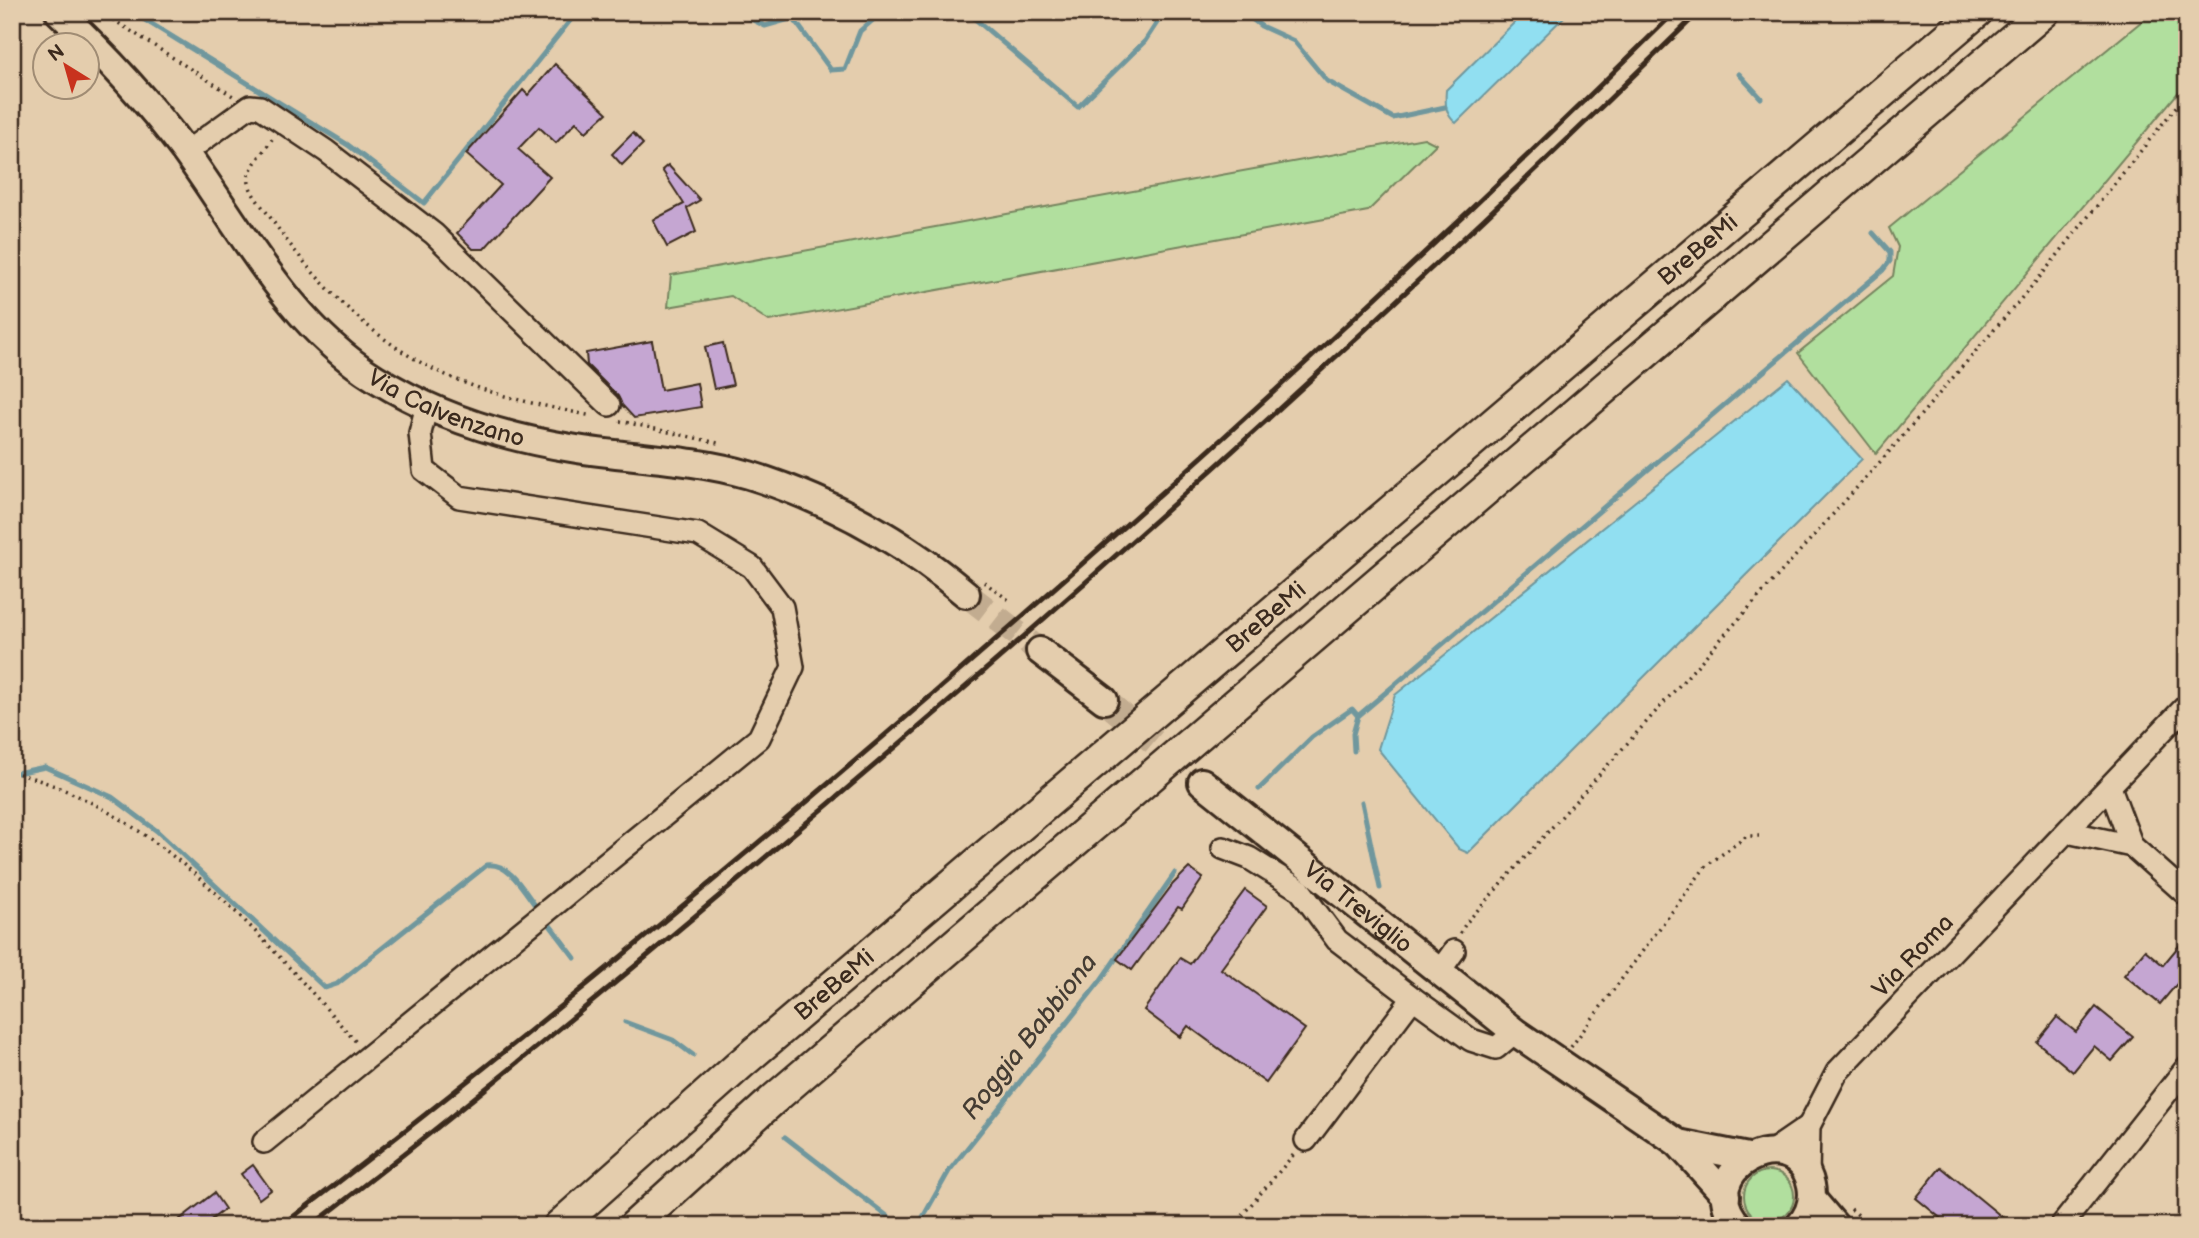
<svg xmlns="http://www.w3.org/2000/svg" width="2199" height="1238" font-family="'Balsamiq Sans',sans-serif">
<style>
.green{fill:#b1df9e;stroke:#76845e;stroke-width:2}
.water{fill:#91dff1;stroke:#6f979d;stroke-width:2}
.lines{fill:none;stroke-linecap:round;stroke-linejoin:round}
.stream{stroke:#6f979d;stroke-width:5}
.building{fill:#c5a6d2;stroke:#3b2a1e;stroke-width:2}
.major-tunnel{stroke:#c2ac90;stroke-width:26;stroke-dasharray:26 13;stroke-linecap:butt}
.minor-casing{stroke:#3b2a1e;stroke-width:26}
.major-casing{stroke:#3b2a1e;stroke-width:32}
.highway-casing{stroke:#3b2a1e;stroke-width:35}
.path{stroke:#3b2a1e;stroke-width:3.5;stroke-dasharray:2 5;stroke-linecap:butt}
.minor{stroke:#e4cdad;stroke-width:21}
.major{stroke:#e4cdad;stroke-width:26}
.highway{stroke:#e4cdad;stroke-width:30}
.rail{stroke:#3b2a1e;stroke-width:5}
.labels{text-anchor:middle;dominant-baseline:central;stroke-width:5;stroke-linejoin:round;paint-order:stroke}
.street-label{font-size:24px;fill:#3b2a1e;stroke:#e4cdad}
.water-label{font-size:26px;font-style:italic;fill:#443c33;stroke:#e4cdad}
</style>
<rect width="100%" height="100%" fill="#e4cdad"/>
<filter id="ink" filterUnits="userSpaceOnUse"><feTurbulence type="fractalNoise" baseFrequency=".0143" numOctaves="2"/><feDisplacementMap in="SourceGraphic" scale="14" xChannelSelector="R" yChannelSelector="G"/><feConvolveMatrix kernelMatrix="1 2 1 2 8 2 1 2 1" color-interpolation-filters="sRGB"/></filter>
<g filter="url(#ink)">
<g class="green">
<path d="M2153,12H2187V82L1876,454L1798,353L1893,276L1898,247L1889,228Z"/>
<path d="M1424,138L1436,144L1368,211L769,321L731,296L668,307L671,275Z"/>
<circle cx="1769" cy="1196" r="25"/>
</g>
<g class="water">
<path d="M1525,12H1569L1456,123C1445,115 1445,103 1446,90Z"/>
<path d="M1788,378L1862,459L1468,853L1459,849L1378,749L1395,695Z"/>
</g>
<g class="lines">
<g class="stream">
<path d="M132,12L348,145L424,203L577,12"/>
<path d="M737,12L765,26L793,18L831,70L845,69L860,31L882,12"/>
<path d="M967,12L1078,107L1145,41L1164,12"/>
<path d="M1243,12L1261,26L1294,41L1327,81L1393,118L1445,107"/>
<path d="M1739,74L1761,98"/>
<path d="M1354,751L1353,734L1358,716L1883,270L1890,261V252L1873,233"/>
<path d="M12,774L45,767L112,797L157,831L325,988L337,984L487,865C511,862 526,895 540,912"/>
<path d="M1259,789L1312,737L1352,709L1358,716"/>
<path d="M1362,802L1380,888"/>
<path d="M546,920L575,958"/>
<path d="M625,1022L673,1040L693,1055"/>
<path d="M785,1137L900,1226"/>
<path d="M918,1226L949,1171L1101,980L1175,873"/>
</g>
</g>
<g class="building">
<path d="M555,64L607,113L586,132L576,122L556,143L539,127L518,149L550,177L484,249H473L457,233L501,185L466,154L523,90L528,95Z"/>
<path d="M633,133L643,144L622,165L612,154Z"/>
<path d="M668,165L700,200L687,208L696,232L667,247L653,220L684,204L662,170Z"/>
<path d="M652,341L661,390L697,383L701,407L634,418L622,405L618,396L587,365L586,353Z"/>
<path d="M723,343L733,385L714,389L705,347Z"/>
<path d="M1189,868L1203,878L1182,909L1178,907L1132,970L1117,959L1173,884Z"/>
<path d="M1245,890L1267,906L1221,969L1305,1029L1266,1083L1188,1026L1180,1037L1144,1010L1180,958L1190,964Z"/>
<path d="M2187,936V972L2160,1004L2124,975L2145,950L2163,965Z"/>
<path d="M2096,1007L2133,1037L2112,1061L2094,1046L2073,1072L2037,1042L2057,1017L2076,1032Z"/>
<path d="M253,1165L271,1190L259,1199L241,1174Z"/>
<path d="M1941,1167L2013,1226H1950L1916,1198Z"/>
<path d="M214,1193L225,1209L203,1226H171Z"/>
</g>
<g class="lines">
<g class="major-tunnel">
<path d="M966,594L1040,651"/>
<path d="M1104,700L1202,782"/>
</g>
<g class="minor-casing">
<g id="minor">
<path d="M185,153L250,106L260,107L326,151L434,234L609,405"/>
<path d="M2110,787L2132,846L2187,895"/>
<path d="M2067,832L2132,846"/>
<path d="M1223,848L1249,858L1300,890L1337,940L1413,998"/>
<path d="M1439,972L1454,951"/>
<path d="M1306,1140L1413,998L1471,1040L1496,1048L1515,1032"/>
<path d="M264,1142L759,738L793,667L782,607L752,567L698,534L459,497L424,470L420,433L427,405"/>
<path d="M1771,1152L1809,1126"/>
<path d="M1808,1177L1809,1126L1837,1072L2187,705"/>
<path d="M2061,1226L2187,1067"/>
</g>
</g>
<g class="major-casing">
<g id="major">
<path id="s1" d="M59,12C105,55 146,99 184,150C241,229 290,325 375,378C434,415 502,437 571,448C630,458 691,458 749,475C830,500 902,540 966,594"/>
<path d="M1040,651L1104,700"/>
<path id="s2" d="M1202,782L1515,1032L1678,1143L1726,1196"/>
<path d="M1678,1143L1748,1157"/>
<path d="M1812,1199L1835,1226"/>
<path d="M1739,1226C1687,1171 1795,1115 1811,1185C1814,1200 1809,1215 1799,1226"/>
</g>
</g>
<g class="highway-casing">
<g id="highway">
<path id="s3" d="M559,1226L742,1063L1977,12"/>
<path d="M634,1226L774,1099L2044,12"/>
</g>
</g>
<g class="path">
<path d="M101,12L233,96"/>
<path d="M272,139C266,149 252,164 249,175C246,191 262,205 270,217C314,281 376,345 448,376C493,396 544,406 592,416"/>
<path d="M620,421L722,444"/>
<path d="M984,582L1010,601"/>
<path d="M12,772C158,810 260,935 357,1043"/>
<path d="M1460,933L1466,923L1888,453L2044,272L2187,93"/>
<path d="M1571,1047L1706,866L1747,836H1759"/>
<path d="M1851,1209L1871,1226"/>
<path d="M1233,1226L1295,1153"/>
</g>
<use href="#minor" class="minor"/>
<use href="#major" class="major"/>
<use href="#highway" class="highway"/>
<g class="rail">
<path d="M281,1226C464,1088 641,942 816,794C1112,543 1399,284 1675,12"/>
<path d="M311,1226C458,1114 601,995 743,876C1073,601 1392,313 1699,12"/>
</g>
</g>
</g>
<g class="labels">
<g class="street-label">
<text stroke="none"><textPath href="#s3" startOffset="1500">BreBeMi</textPath></text>
<text stroke="none"><textPath href="#s1" startOffset="564">Via Calvenzano</textPath></text>
<text stroke="none"><textPath href="#s3" startOffset="933">BreBeMi</textPath></text>
<text stroke="none"><textPath href="#s2" startOffset="200">Via Treviglio</textPath></text>
<text transform="translate(1913 956) rotate(-46)">Via Roma</text>
<text stroke="none"><textPath href="#s3" startOffset="366">BreBeMi</textPath></text>
</g>
<g class="water-label">
<text transform="translate(1030 1037) rotate(-52)">Roggia Babbiona</text>
</g>
</g>
<rect width="2199" height="1238" fill="none" stroke="#e4cdad" stroke-width="42"/>
<rect x="21" y="21" width="2157" height="1196" fill="none" stroke="#3b2a1e" stroke-width="2.5" filter="url(#ink)"/>
<g transform="translate(66 66) rotate(323)"><circle r="33" fill="#e4cdad" stroke="#a08c74" stroke-width="2"/>
<path d="M0-5L12 26L0 18L-12 26Z" fill="#c8321e"/>
<text y="-10" font-size="19" font-weight="bold" text-anchor="middle" fill="#3b2a1e">N</text>
</g>
</svg>
